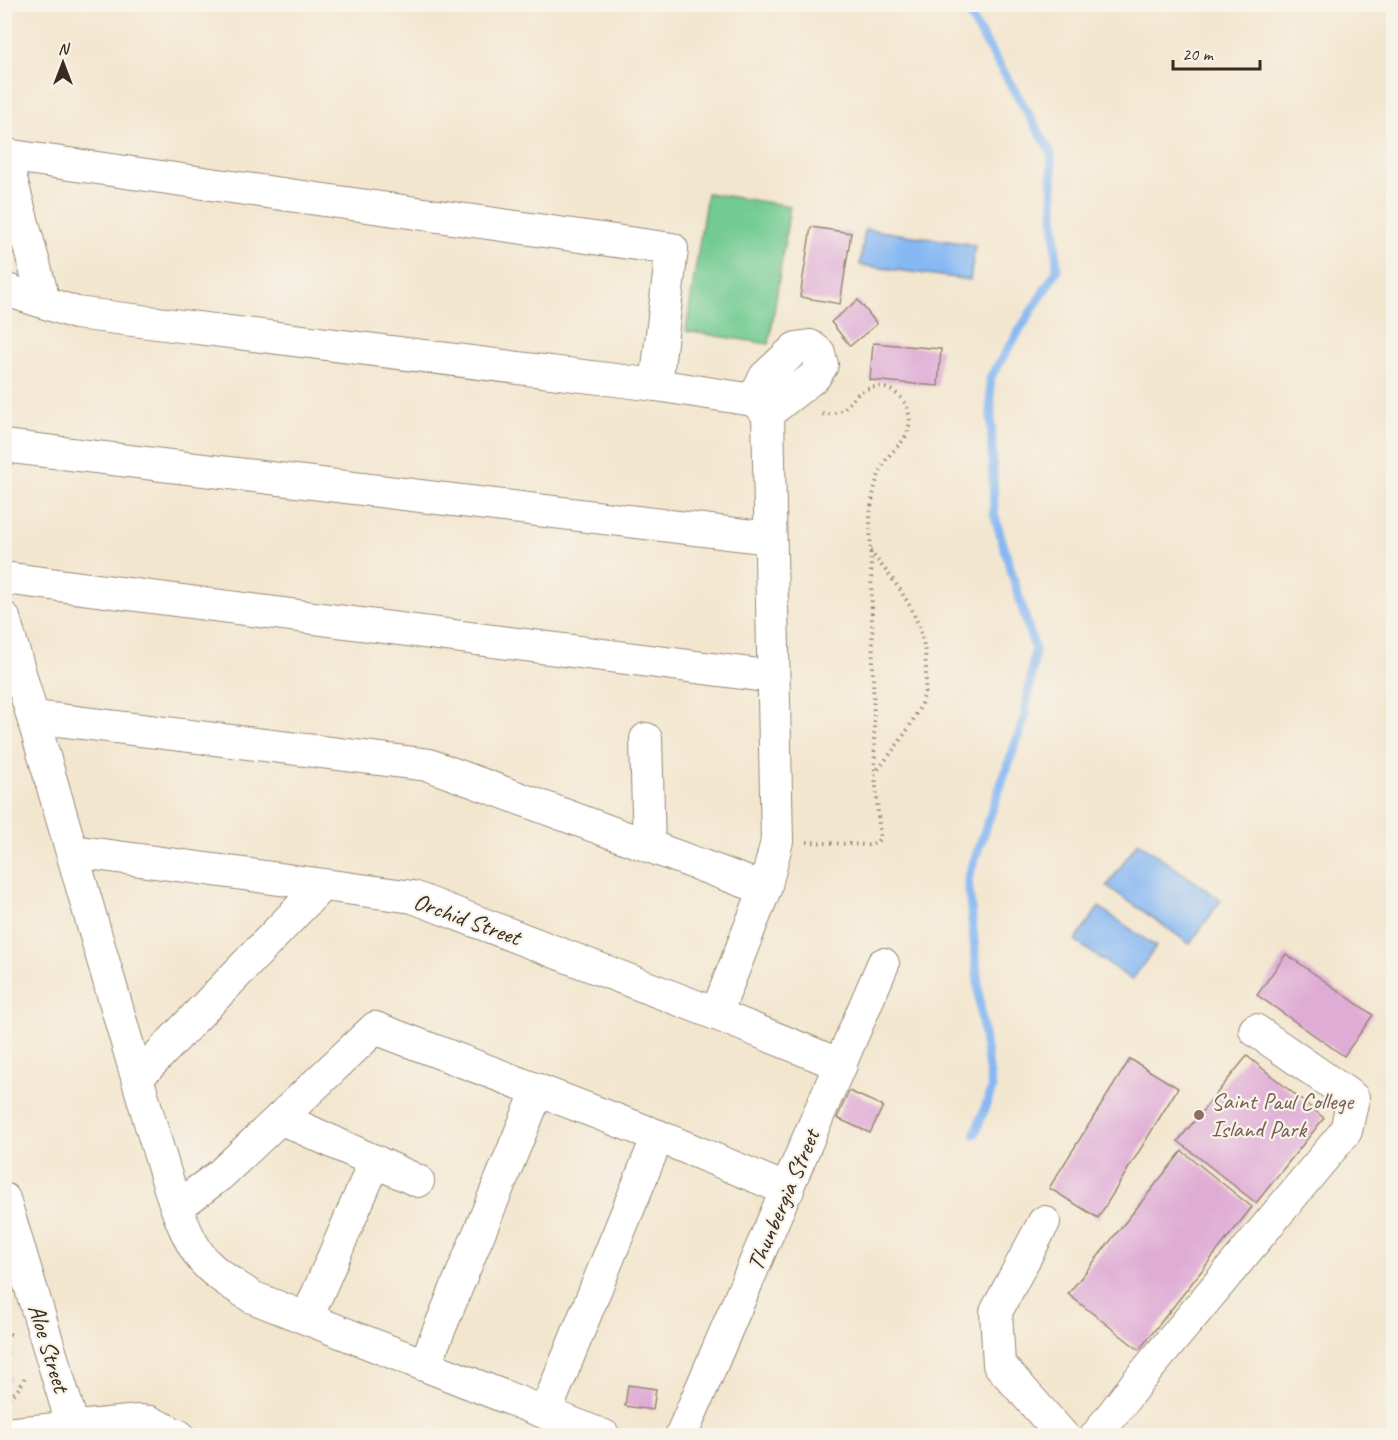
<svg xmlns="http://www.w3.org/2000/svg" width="1398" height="1440" font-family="Caveat,sans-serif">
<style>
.green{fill:#72cb92;stroke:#567a58;stroke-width:1.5}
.water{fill:#86b8f3;stroke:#607188;stroke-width:1.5}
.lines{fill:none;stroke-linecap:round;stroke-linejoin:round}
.stream{stroke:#86b8f3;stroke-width:9}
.building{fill:#dfacd6}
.minor-casing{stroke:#978876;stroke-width:34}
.path{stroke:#978876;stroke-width:4;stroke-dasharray:1.5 4.5;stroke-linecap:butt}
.minor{stroke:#fff;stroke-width:32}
.education-dot{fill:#8d6e63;stroke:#f7f3e8;stroke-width:2}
.labels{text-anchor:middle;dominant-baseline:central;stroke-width:4.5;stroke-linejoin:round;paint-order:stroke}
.street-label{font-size:24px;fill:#3b2a1e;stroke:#f7f3e8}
.education-label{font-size:24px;fill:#785e54;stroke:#f7f3e8;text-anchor:start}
</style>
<rect width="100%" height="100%" fill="#f7f3e8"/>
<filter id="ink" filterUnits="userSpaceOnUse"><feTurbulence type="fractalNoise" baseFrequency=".0167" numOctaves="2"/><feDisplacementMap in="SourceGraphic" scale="12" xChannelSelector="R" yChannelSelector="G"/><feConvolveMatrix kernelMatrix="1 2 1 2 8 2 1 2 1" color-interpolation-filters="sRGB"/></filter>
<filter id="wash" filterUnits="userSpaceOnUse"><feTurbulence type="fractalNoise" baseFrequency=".008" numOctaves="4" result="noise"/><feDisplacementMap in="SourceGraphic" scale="24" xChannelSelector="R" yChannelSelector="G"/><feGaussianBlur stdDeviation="1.35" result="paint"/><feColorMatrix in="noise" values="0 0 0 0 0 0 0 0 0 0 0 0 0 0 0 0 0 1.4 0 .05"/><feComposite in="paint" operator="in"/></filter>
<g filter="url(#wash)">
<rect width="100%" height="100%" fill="#f3e6cf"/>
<path class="green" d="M707,193L790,206L769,344L686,331Z"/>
<g class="water">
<path d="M865,229L975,245L970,280L860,265Z"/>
<path d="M1138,842L1221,900L1190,944L1107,886Z"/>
<path d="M1099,907L1156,947L1132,980L1075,941Z"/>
</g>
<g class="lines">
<path class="stream" d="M963,4L1051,152L1057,270L990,378L994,514L1035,650L1025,717L968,878L981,1016L992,1089L975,1134"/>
</g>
<g id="blocks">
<g class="building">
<path d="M811,227L851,233L840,304L800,297Z"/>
<path d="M858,300L877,324L850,346L831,322Z"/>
<path d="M873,343L941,349L938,386L870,380Z"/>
<path d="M1286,954L1373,1015L1344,1056L1257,995Z"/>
<path d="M1247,1056L1324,1118L1256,1203L1178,1141Z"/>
<path d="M1130,1059L1178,1088L1098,1218L1049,1188Z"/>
<path d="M849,1091L883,1106L870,1133L837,1118Z"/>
<path d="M1182,1151L1252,1207L1139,1350L1068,1294Z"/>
<path d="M5,1341H7L10,1381H5Z"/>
<path d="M628,1385L656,1389L653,1410L625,1406Z"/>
</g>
</g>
</g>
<g filter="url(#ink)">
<use href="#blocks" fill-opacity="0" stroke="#978876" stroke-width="1.5"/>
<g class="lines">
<g class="minor-casing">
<g id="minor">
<path d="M4,153L44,301"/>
<path d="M5,155L672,249L656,385"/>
<path d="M4,289L76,313L656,385L753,400L768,413L777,841L765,889L716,1014"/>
<path d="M753,400L765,377L796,348L810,346L819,353L822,365L815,376L768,413"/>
<path d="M4,446L770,538"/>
<path d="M4,578L773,677"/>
<path d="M4,618L152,1129C164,1167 179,1231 204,1261C216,1275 236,1286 252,1297L604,1436"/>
<path d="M34,717L429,765L765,889"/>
<path d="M646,739L649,846"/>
<path d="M73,851L413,897L716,1014L841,1065"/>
<path d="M138,1077L322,885"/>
<path d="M280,1118L418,1181"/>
<path d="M4,1199L73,1427"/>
<path d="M177,1207L220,1175L375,1028L658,1136L788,1190"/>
<path d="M1044,1222L996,1312L999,1364L1063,1436"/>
<path d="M307,1318L375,1161"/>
<path d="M425,1364L538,1090"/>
<path d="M546,1411L658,1136"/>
<path d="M4,1434L139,1421L150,1422L179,1436"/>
<path d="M681,1436L883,964"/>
<path d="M1096,1436L1138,1381L1346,1131L1353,1098L1255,1030"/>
</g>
</g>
<g class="path">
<path d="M870,551C900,588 925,617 926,668C926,680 926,693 921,704C910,730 892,752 875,773"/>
<path d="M807,842L868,845L876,843L880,838L875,774L870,515C872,498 876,476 885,462C890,452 900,446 905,437C918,415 902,387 877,387C846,388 855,418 818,414"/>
<path d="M4,1331L14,1336"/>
<path d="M4,1401C15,1394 21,1388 25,1376"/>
</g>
<use href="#minor" class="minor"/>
</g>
</g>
<circle class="education-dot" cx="1199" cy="1115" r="6"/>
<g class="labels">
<g class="street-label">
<text transform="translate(467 919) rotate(20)">Orchid Street</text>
<text transform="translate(783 1200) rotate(-67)">Thunbergia Street</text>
<text transform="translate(49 1348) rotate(73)">Aloe Street</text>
</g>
<g class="education-label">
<text x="1211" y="1101">Saint Paul College<tspan x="1211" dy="28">Island Park</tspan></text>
</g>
</g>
<rect width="1398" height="1440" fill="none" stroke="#f7f3e8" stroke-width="24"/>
<g transform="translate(63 63)" stroke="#f7f3e8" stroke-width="4.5" paint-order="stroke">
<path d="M0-4.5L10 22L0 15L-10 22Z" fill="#3b2a1e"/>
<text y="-9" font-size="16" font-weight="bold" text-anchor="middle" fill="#3b2a1e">N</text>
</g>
<path d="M1173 60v9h87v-9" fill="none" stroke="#3b2a1e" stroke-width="3"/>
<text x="1182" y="60" font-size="18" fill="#3b2a1e" stroke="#f7f3e8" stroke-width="4.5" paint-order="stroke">20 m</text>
</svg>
